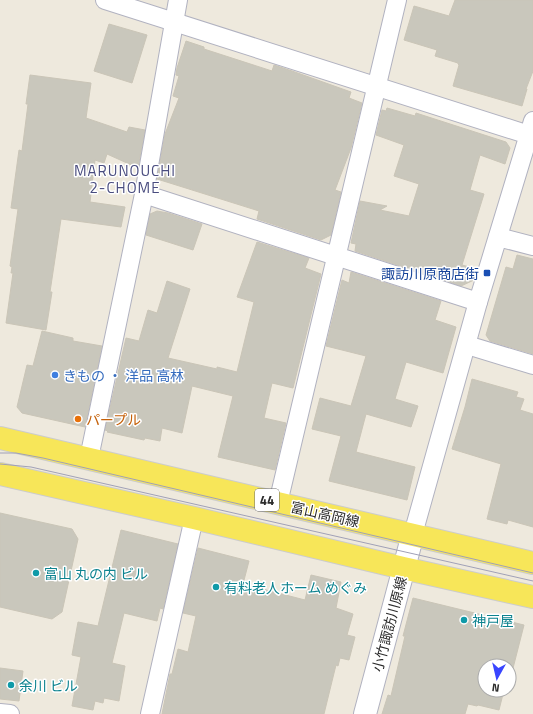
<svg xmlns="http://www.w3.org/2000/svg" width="533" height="714" font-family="'Titillium Web','Noto Sans JP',sans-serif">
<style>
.building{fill:#c9c7bc;stroke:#cac5b7}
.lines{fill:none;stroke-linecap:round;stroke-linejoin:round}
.minor-casing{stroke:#b1b2c0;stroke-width:20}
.secondary-casing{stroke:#b1b2c0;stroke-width:24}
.primary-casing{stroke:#ccc;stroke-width:24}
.minor{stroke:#fff;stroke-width:18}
.secondary{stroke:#fff;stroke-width:22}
.primary{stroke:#f7e659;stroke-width:22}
.tram{stroke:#a0a0b7;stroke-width:1}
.transit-dot{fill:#1a4fb4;stroke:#fff;stroke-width:1.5}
.shop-dot{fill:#3f7fe0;stroke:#fff;stroke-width:1.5}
.food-dot{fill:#e8710a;stroke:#fff;stroke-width:1.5}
.culture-dot{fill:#0f9aa8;stroke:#fff;stroke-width:1.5}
.labels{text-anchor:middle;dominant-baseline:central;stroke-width:3;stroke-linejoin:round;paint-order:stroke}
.shield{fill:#fff;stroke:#6b6b6b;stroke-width:1}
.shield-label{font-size:13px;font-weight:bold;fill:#2c2c2c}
.transit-label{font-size:14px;fill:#164399;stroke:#fff;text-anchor:end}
.shop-label{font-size:14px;fill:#366cbe;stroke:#fff;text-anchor:start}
.food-label{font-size:14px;fill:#c56008;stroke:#fff;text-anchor:start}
.street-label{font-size:14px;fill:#2c2c2c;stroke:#fff}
.culture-label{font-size:14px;fill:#0d838f;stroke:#fff;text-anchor:start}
.neighbourhood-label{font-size:15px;letter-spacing:1px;fill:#494c7f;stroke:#fff}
</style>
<rect width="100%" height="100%" fill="#eee9dd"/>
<g class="building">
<path d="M455,0H533V71L526,89H527L522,106L453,86L459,65L458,64V63L435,56L437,50L404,40L414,6L449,16Z"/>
<path d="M109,24L147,35L132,83L94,71Z"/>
<path d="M186,41L204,47V49L272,71L274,65L292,71L351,92L349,98L362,103L351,148L335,190L341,192L331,235L321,240L257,219L259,211L157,179L165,134L179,98L173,96L179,76L176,75L177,68Z"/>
<path d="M30,75L91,83L86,118L127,132L129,127L145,130L138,168L107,154L104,163L95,160L90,202L125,207L121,227L61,219L50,292H52L46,330L6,323L13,273H11L12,267L10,266L18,209L11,208L19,150L22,151L28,104H26Z"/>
<path d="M387,108L415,116L416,113L506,142L510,148L505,164L480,155L470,190L484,194L462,265L477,269L474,280L461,286L355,251L356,244L351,243L360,201L387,206L380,210L409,216L419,184L394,176L404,145L376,135L382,110L386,111Z"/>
<path d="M157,211L168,213L202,224L193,250L146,235L150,214Z"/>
<path d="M257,242L309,258L305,268L321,274L293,388L272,383L264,418L286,423L275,470L218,457L233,396L192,386L182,433L162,428L160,441L145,438L144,440L107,432L108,431L105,430L126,338L139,341L148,310L157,313L167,281L190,289L168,358L217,369V367L237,372L254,302L237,297Z"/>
<path d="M517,255L533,259V354L490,341L486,335L506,267L513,269Z"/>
<path d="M351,272L441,301L435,320L456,327L443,373L406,362L395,399L418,406L411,427L366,414L356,452L415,467L407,500L329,481L341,436L312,429L320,398L351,406L366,356L326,346L342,280L349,283Z"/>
<path d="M42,331L73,338V341L102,346L85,427L22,413L17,407L27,365L33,366Z"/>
<path d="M472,379L518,392L516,397L524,399L520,410L533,414V527L508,520L507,524L487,519L501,464L452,449L465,407Z"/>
<path d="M0,513L72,529L78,539L62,612L52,619L0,607Z"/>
<path d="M121,530L178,544L163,609L160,608L157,621L124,613L112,663L125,666L119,701L104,698L103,703L95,701L93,710L72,706L81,657L72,655L78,622L98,626Z"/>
<path d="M198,548L249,561L243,584L305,600L311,575L341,582L336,608L353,614L347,635L355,637L349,660L340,658L338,666L336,665L324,714H162L170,674H172L178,649L188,652L196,616L183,613Z"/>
<path d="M413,598L524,625L510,680L509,666H485V690H504L499,710L478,705L477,706L468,704L465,714H382L388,695L391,696L405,636H403Z"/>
<path d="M0,668L23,671L19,701L0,699Z"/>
</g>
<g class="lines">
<g class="minor-casing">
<g id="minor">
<path d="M105,0L529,135"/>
<path d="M144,194L478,302"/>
<path d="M498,237L533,246"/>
<path d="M467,345L533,365"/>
<path d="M89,458L144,194L178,0"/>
<path d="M278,503L397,0"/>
<path d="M413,534L478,302L533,121"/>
<path d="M0,713L10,714"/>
<path d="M150,714L194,518"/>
</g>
</g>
<g class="secondary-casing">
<path id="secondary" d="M365,714L413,534"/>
</g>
<g class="primary-casing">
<g id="primary">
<path d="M0,438L533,563"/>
<path d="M0,474L194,518L403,568L533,597"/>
</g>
</g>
<use href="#minor" class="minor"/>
<use href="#secondary" class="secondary"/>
<use href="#primary" class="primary"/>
<g class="tram">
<path d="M0,453H16L43,458L533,573"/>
<path d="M0,464L31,467L533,581"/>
</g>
</g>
<rect class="transit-dot" x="483" y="269" width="8" height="8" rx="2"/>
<circle class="shop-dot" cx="55" cy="375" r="4"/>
<circle class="food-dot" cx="78" cy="419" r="4"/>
<g class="culture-dot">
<circle cx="36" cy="573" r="4"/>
<circle cx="216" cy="587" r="4"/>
<circle cx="464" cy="620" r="4"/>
<circle cx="11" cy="685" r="4"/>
</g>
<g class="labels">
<rect class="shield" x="255" y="489" width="24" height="22" rx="3"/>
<g class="shield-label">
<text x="267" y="500">44</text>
</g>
<g class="transit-label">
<text x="479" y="273">諏訪川原商店街</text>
</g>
<g class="shop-label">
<text x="63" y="375">きもの ・ 洋品 高林</text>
</g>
<g class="food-label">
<text x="86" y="419">パープル</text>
</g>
<g class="street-label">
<text transform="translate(325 514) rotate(13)">富山高岡線</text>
<text transform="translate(389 624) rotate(-75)">小竹諏訪川原線</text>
</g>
<g class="culture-label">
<text x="44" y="573">富山 丸の内 ビル</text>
<text x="224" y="587">有料老人ホーム めぐみ</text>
<text x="472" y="620">神戸屋</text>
<text x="19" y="685">余川 ビル</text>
</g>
<g class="neighbourhood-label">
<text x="125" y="170">MARUNOUCHI<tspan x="125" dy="17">2-CHOME</tspan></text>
</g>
</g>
<g transform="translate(497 678) rotate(188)"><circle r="19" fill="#ffffff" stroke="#ababab"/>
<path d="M0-3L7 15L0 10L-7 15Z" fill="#3945ff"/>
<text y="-6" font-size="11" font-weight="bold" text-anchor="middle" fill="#2c2c2c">N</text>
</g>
</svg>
